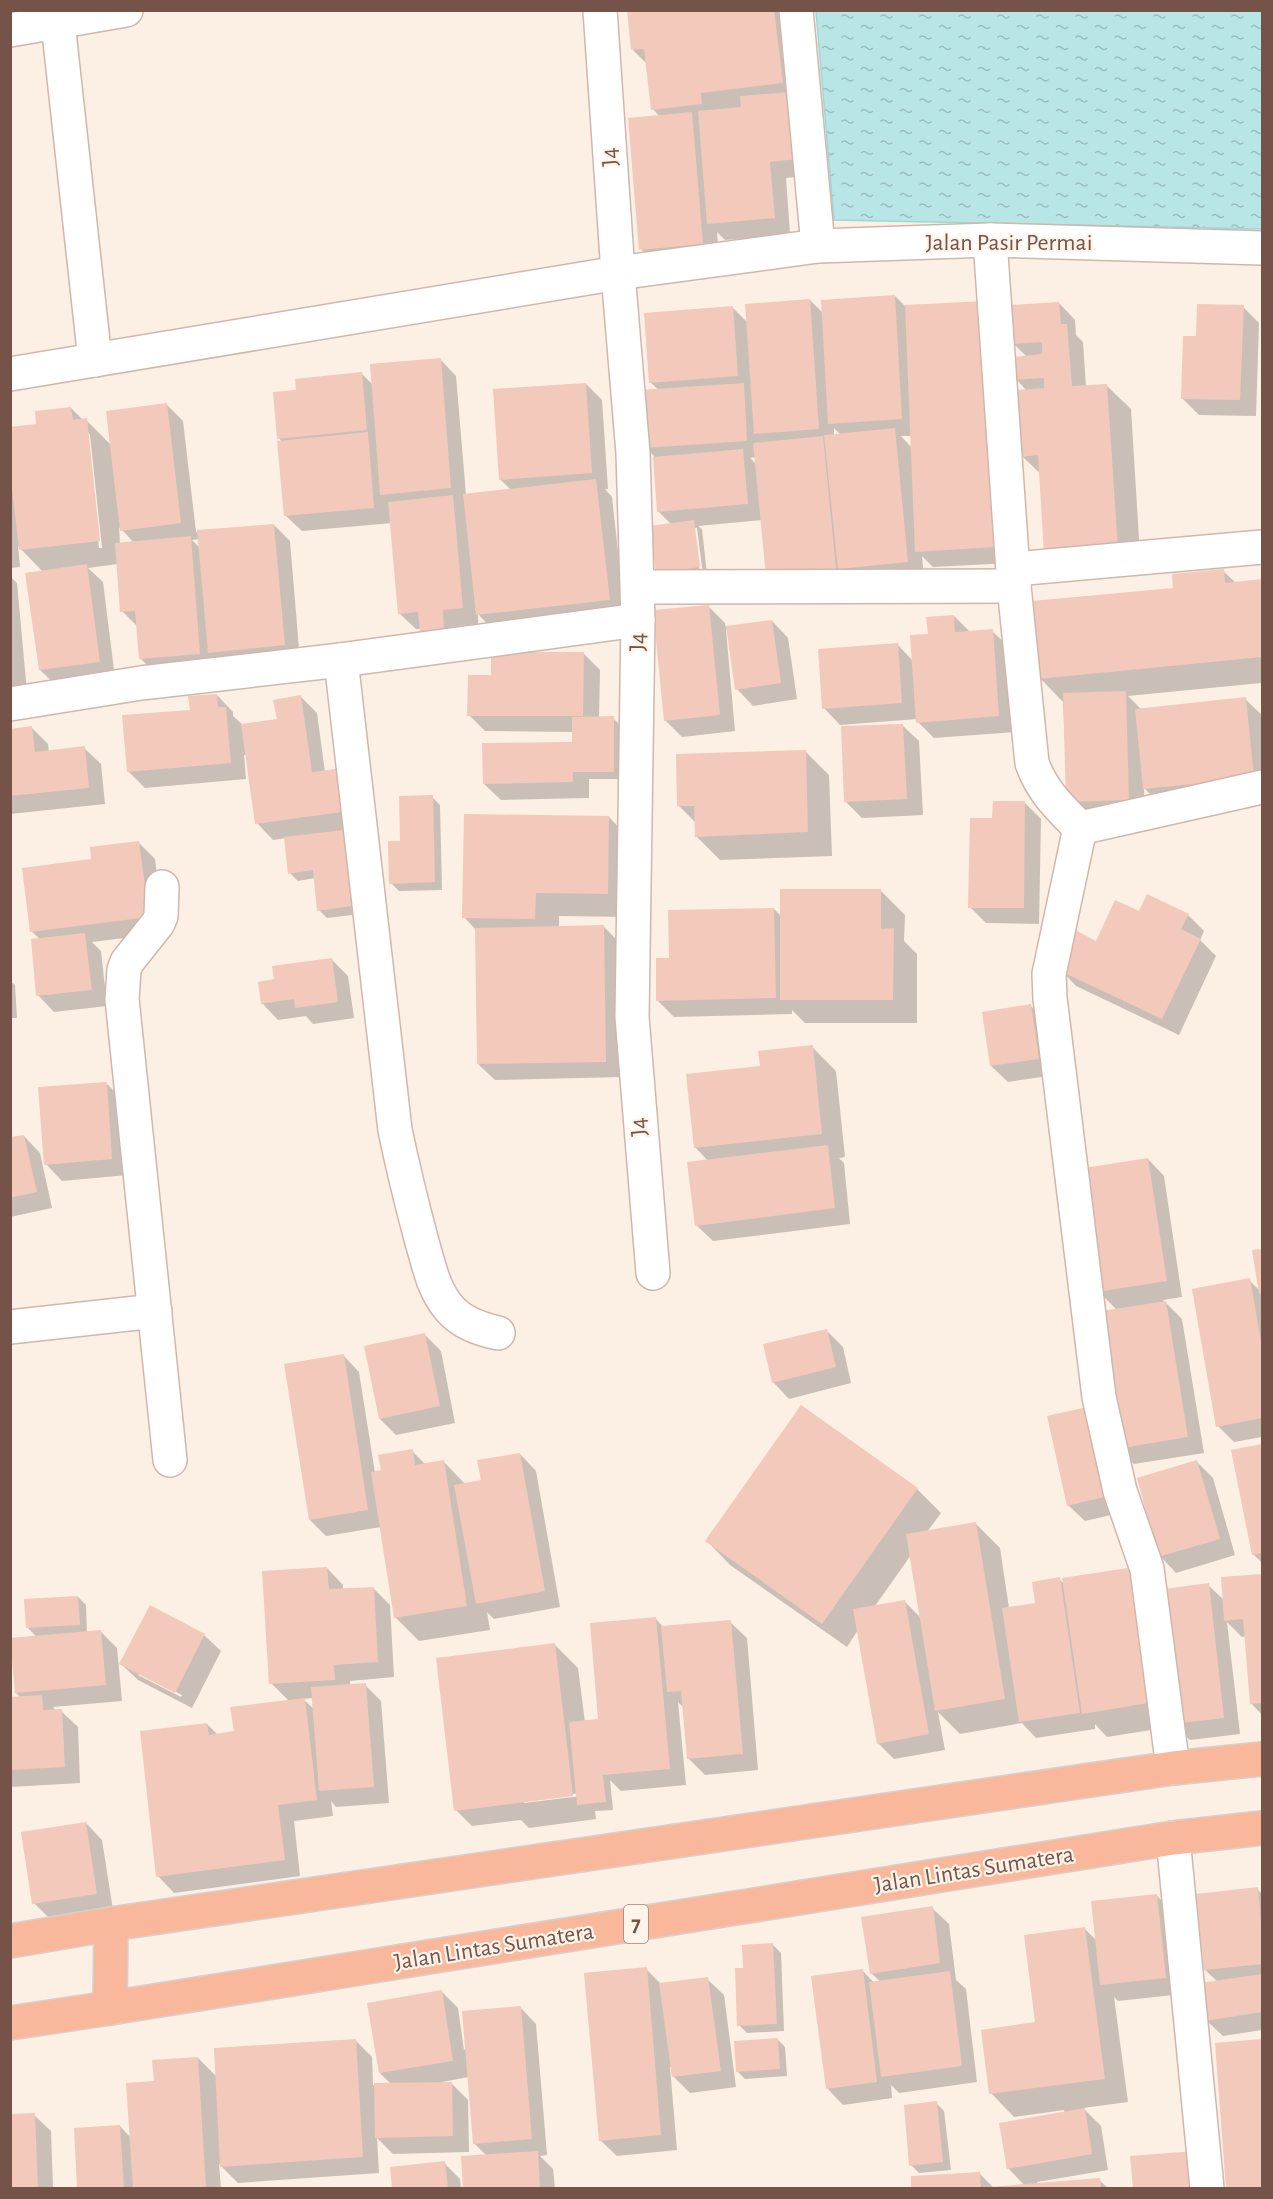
<svg xmlns="http://www.w3.org/2000/svg" width="1273" height="2199" font-family="'Alegreya Sans',sans-serif">
<style>
.water{fill:url(#water-ripples);stroke:#9ed7d8;stroke-width:1.5}
.shadow{fill:#0003;fill-rule:evenodd}
.building{fill:#f2c9bb}
.lines{fill:none;stroke-linecap:round;stroke-linejoin:round}
.minor-casing{stroke:#d0b7ad;stroke-width:36}
.trunk-casing{stroke:#d8cfcc;stroke-width:36}
.minor{stroke:#fff;stroke-width:33}
.trunk{stroke:#f9b89b;stroke-width:33}
.labels{text-anchor:middle;dominant-baseline:central;stroke-width:4.5;stroke-linejoin:round;paint-order:stroke}
.shield{fill:#fff4ea;stroke:#9e8379;stroke-width:1.5}
.shield-label{font-size:22px;font-weight:bold;fill:#755349}
.street-label{font-size:24px;fill:#755349;stroke:#fff4ea}
</style>
<defs>
<pattern id="water-ripples" width="26" height="14" patternUnits="userSpaceOnUse" patternTransform="scale(1.5)"><rect width="26" height="14" fill="#b8e6e6"/><path d="M2 4q2-2 4 0t4 0M15 11q2-2 4 0t4 0" fill="none" stroke="#9abdbc"/></pattern>
</defs>
<rect width="100%" height="100%" fill="#fcefe4"/>
<path class="water" d="M816,11H1262V229L834,220Z"/>
<g class="shadow">
<path d="M788,10L812,175L786,178L790,234L725,240L717,232L719,260L657,266L641,249L660,117L653,109L648,65L633,50L628,11Z"/>
<path d="M895,296L907,308L1010,563L933,567L922,556L924,578L784,592L762,520L698,526L702,529L707,574L666,580L671,524L659,512L654,456L645,447L659,390L650,382L733,308L748,323L810,300L824,314ZM834,428L841,435L834,436ZM901,436H912V448ZM756,457L757,465L750,458ZM694,528H697L703,574H700Z"/>
<path d="M1059,303L1075,320L1076,335L1083,342L1086,387L1107,386L1131,409L1141,571L1022,456L1027,391L1016,379L1027,357L1013,343Z"/>
<path d="M1243,307L1259,323L1256,416L1199,415L1182,398L1198,337Z"/>
<path d="M440,359L456,376L466,495L511,490L500,479L586,384L602,400L608,489H605L612,497L625,616L494,631L478,614V624L458,626L460,646L421,629H416L399,613L392,523L302,531L285,515L282,442L279,438L298,391L361,373L373,385Z"/>
<path d="M167,405L183,421L196,532L274,525L290,541L300,661L226,668L215,657L216,670L157,675L141,659L138,627L122,611L118,564L88,568L103,582L115,678L57,686L40,670L43,572L18,546L20,567L10,568V468L38,425L71,408L83,420H86L111,445ZM87,431L90,435L102,548H99ZM119,527L126,534L134,543L120,544ZM199,539L200,548L192,540Z"/>
<path d="M1223,571L1236,583L1262,581V693L1261,683L1128,696L1142,710L1245,699L1262,715V795L1161,805L1144,788L1145,816L1084,818L1068,802L1063,702L1040,678L1175,589Z"/>
<path d="M10,576L17,583L27,692L10,694Z"/>
<path d="M709,607L725,623L726,628L772,621L788,638L797,699L753,706L737,689L728,630H726L735,731L682,737L665,720Z"/>
<path d="M954,616L970,632L992,631L1009,647L1015,732L934,738L918,722L917,719L840,725L824,708L897,644L913,661L930,636Z"/>
<path d="M584,654L600,670L599,718H613L621,726L622,779H589V798L501,800L484,784L574,746V732L485,731L469,715L492,676Z"/>
<path d="M217,695L233,712V716L243,725L278,720L301,697L317,713L325,772L365,827L341,830L351,840L360,914L327,918L319,910L315,878L298,881L290,873L286,838L273,840L257,823L247,755H244L246,779L145,788L128,771L192,711Z"/>
<path d="M902,725L919,741L923,815L862,818L846,802Z"/>
<path d="M32,728L48,744L49,752L84,748L101,764L105,804L10,814V730Z"/>
<path d="M805,751L829,775L832,856L720,860L696,836V823L679,806Z"/>
<path d="M432,797L440,805L442,890L399,891L391,883L402,842Z"/>
<path d="M1024,802L1041,819L1039,924L986,923L970,907L994,819Z"/>
<path d="M609,817L632,841L631,917L559,916V928L604,927L620,943L622,1077L495,1080L478,1064L476,930L464,917Z"/>
<path d="M139,843L155,859L164,933L92,942L101,951L107,1006L54,1012L38,995L40,939L31,931L93,861Z"/>
<path d="M881,891L905,915L904,941L917,954V1023H805L792,1010V1014L674,1017L658,1001L671,960L774,909L782,917Z"/>
<path d="M1139,913L1188,915L1204,931L1200,940L1216,956L1179,1035L1076,986L1060,969Z"/>
<path d="M332,960L348,976L354,1018L313,1024L306,1016L278,1020L262,1003L275,981Z"/>
<path d="M10,981L15,985L17,1018H10Z"/>
<path d="M1030,1005L1046,1022L1055,1075L1008,1082L991,1066Z"/>
<path d="M812,1047L836,1071L845,1157L839,1158L844,1163L850,1224L713,1241L696,1225L708,1161L695,1147L761,1068Z"/>
<path d="M106,1083L122,1099L128,1175L62,1181L46,1164Z"/>
<path d="M24,1136L40,1153L52,1208L10,1217V1139Z"/>
<path d="M1148,1159L1164,1176L1182,1297L1163,1300L1182,1319L1204,1453L1134,1464L1117,1448L1132,1510L1085,1521L1068,1505L1095,1407L1117,1310L1098,1291Z"/>
<path d="M1262,1250V1437L1234,1442L1218,1426L1249,1280L1260,1291L1254,1252Z"/>
<path d="M826,1330L843,1347L851,1383L789,1399L773,1382Z"/>
<path d="M424,1334L441,1351L455,1423L396,1435L380,1419Z"/>
<path d="M343,1355L359,1372L375,1473L383,1472L412,1451L426,1465L444,1462L466,1485L483,1481L520,1454L536,1471L560,1607L494,1619L487,1612L490,1630L419,1641L395,1617L381,1527L326,1536L310,1520Z"/>
<path d="M801,1407L917,1489L941,1513L927,1532L976,1524L1000,1548L1009,1608L1037,1605L1059,1579L1064,1584L1163,1591L1208,1585L1224,1600L1222,1579L1262,1576V1715L1251,1703L1246,1636L1242,1637L1227,1622L1240,1734L1190,1740L1176,1726L1107,1737L1095,1724V1729L1036,1738L1022,1723L960,1734L938,1712L945,1750L894,1759L878,1743L858,1630L847,1647L730,1565L707,1541ZM911,1555L921,1618L904,1601L875,1606Z"/>
<path d="M1262,1446V1563L1253,1554L1233,1451Z"/>
<path d="M1197,1462L1213,1478L1235,1555L1176,1573L1160,1556Z"/>
<path d="M327,1568L343,1585V1590L373,1588L390,1605L394,1677L350,1681V1686L365,1685L381,1701L389,1803L336,1807L331,1801L333,1816L294,1821L300,1876L174,1893L158,1876L207,1724L218,1735L236,1733L289,1701L271,1683ZM313,1698L314,1709L303,1699Z"/>
<path d="M78,1597L86,1605L87,1633L101,1632L117,1648L122,1701L53,1707L56,1711H61L78,1727L80,1783L10,1787V1699L21,1698L16,1693L37,1637L28,1628Z"/>
<path d="M656,1619L664,1628L730,1622L747,1638L758,1770L705,1775L688,1758L684,1708L678,1702L686,1785L621,1791L610,1780L613,1810L595,1811L596,1819L529,1828L521,1820L472,1826L456,1810L555,1645L578,1668L585,1722L598,1721ZM580,1793L581,1796L524,1803V1800Z"/>
<path d="M204,1635L221,1651L192,1708L138,1680L121,1664ZM140,1673L182,1695L181,1697L138,1675Z"/>
<path d="M86,1823L102,1840L113,1910L50,1919L34,1903Z"/>
<path d="M1257,1889L1262,1894V2030L1223,2036L1206,2020L1218,1982L1205,1970Z"/>
<path d="M1157,1896L1173,1912L1182,1994L1118,2001L1114,1997L1128,2102L1083,2108L1101,2126L1108,2170L1037,2182L1038,2185L1099,2180L1108,2188H913L912,2178L979,2173L994,2188L1025,2186L1008,2168L1065,2113L1064,2110L1014,2117L991,2093L1036,2024L1085,1929L1097,1941Z"/>
<path d="M932,1908L949,1924L956,1980L966,1989L977,2082L899,2093L891,2085L892,2098L843,2105L827,2088L863,1971L874,1983L881,1982L871,1973Z"/>
<path d="M773,1945L781,1953L784,2031L747,2033L739,2025L745,1970Z"/>
<path d="M646,1969L662,1985L707,1979L724,1995L736,2087L690,2093L674,2077L672,2067H670L677,2150L617,2156L600,2140Z"/>
<path d="M442,1992L458,2008L464,2050L520,2007L536,2024L547,2155L540,2156L553,2169L555,2188H465L463,2157L486,2155L474,2143L469,2077L442,2082V2083H451L468,2100L469,2152L393,2154L377,2138L379,2173L238,2183L219,2164L221,2188H78L75,2129L120,2126L131,2138L155,2082L198,2058L217,2077L355,2040L372,2057L373,2085H392L380,2073Z"/>
<path d="M777,2039L785,2047L787,2076L745,2079L737,2071Z"/>
<path d="M1262,2040V2188H1227L1216,2044Z"/>
<path d="M936,2103L944,2111L951,2170L919,2173L911,2165Z"/>
<path d="M34,2115L51,2131L53,2188H10V2116Z"/>
<path d="M1132,2158L1213,2188H1134Z"/>
<path d="M444,2163L460,2179L461,2188H394L392,2169Z"/>
</g>
<g class="building">
<path d="M627,10H774L783,83L701,93L702,104L651,110L644,49L631,50Z"/>
<path d="M791,92L797,159L770,162L775,218L707,224L698,111L741,107L740,96Z"/>
<path d="M692,112L703,244L639,250L628,118Z"/>
<path d="M895,295L902,419L828,424L821,300Z"/>
<path d="M810,299L819,429L754,434L745,304Z"/>
<path d="M985,301L995,547L915,552L905,305Z"/>
<path d="M1059,302L1061,324H1067L1072,386L1107,384L1118,548L1044,553L1038,455L1020,457L1017,390L1044,388V378L1014,380L1013,357L1042,354V342L1012,344L1010,305Z"/>
<path d="M1197,304L1244,305L1240,400L1181,399L1183,336H1196Z"/>
<path d="M733,306L738,376L649,383L644,313Z"/>
<path d="M441,358L451,488L380,495L370,364Z"/>
<path d="M362,372L367,430L277,439L273,392L296,390L295,379Z"/>
<path d="M586,383L592,473L499,480L493,389Z"/>
<path d="M744,383L747,441L644,448L640,390Z"/>
<path d="M167,403L181,523L120,531L106,411Z"/>
<path d="M71,407L73,420L87,418L100,541L19,550L10,470V427L36,424L35,411Z"/>
<path d="M895,428L908,562L838,569L824,435Z"/>
<path d="M368,432L374,508L284,516L277,441Z"/>
<path d="M823,436L836,569L766,576L753,443Z"/>
<path d="M743,449L748,504L657,512L653,457Z"/>
<path d="M596,479L610,600L476,615L463,494Z"/>
<path d="M453,495L463,608L443,610L444,630L420,633L418,612L398,614L388,502Z"/>
<path d="M694,520L700,567L656,573L650,526Z"/>
<path d="M274,524L285,645L208,653L197,530Z"/>
<path d="M191,536L200,654L139,659L135,611L120,612L115,543Z"/>
<path d="M87,564L100,662L39,670L25,573Z"/>
<path d="M1224,569L1225,583L1262,579V657L1038,679L1032,601L1173,588L1172,574Z"/>
<path d="M709,605L720,715L664,721L653,610Z"/>
<path d="M954,615L955,632L993,629L999,716L916,723L910,635L928,634L926,617Z"/>
<path d="M772,620L781,683L735,690L726,626Z"/>
<path d="M898,643L902,703L822,709L818,649Z"/>
<path d="M491,652H584L583,716H467L468,675H491Z"/>
<path d="M1126,691L1129,800L1066,802L1063,693Z"/>
<path d="M217,694L218,707H226L231,763L127,772L122,715L190,710L188,696Z"/>
<path d="M301,695L312,772L343,768L349,811L255,824L241,724L277,719L273,700Z"/>
<path d="M1246,697L1254,778L1143,789L1135,709Z"/>
<path d="M614,716V772H573V782L483,784L482,743L572,742V717Z"/>
<path d="M903,724L907,799L844,802L841,726Z"/>
<path d="M32,726L35,752L85,746L89,788L10,796V729Z"/>
<path d="M806,750L808,832L695,837L694,806H677L676,754Z"/>
<path d="M433,795L435,882L389,884L388,841H400L399,796Z"/>
<path d="M993,801H1025L1024,908H968L970,818H992Z"/>
<path d="M464,814L609,816L608,894L536,893L535,919L462,918Z"/>
<path d="M343,830L352,906L317,911L313,870L288,874L284,837Z"/>
<path d="M139,841L149,917L30,932L22,868L91,859L90,847Z"/>
<path d="M780,889H881V929L894,928L893,1000H780Z"/>
<path d="M1147,894L1189,914L1181,929L1201,939L1162,1019L1058,970L1077,931L1096,941L1115,900L1139,911Z"/>
<path d="M774,908L776,998L656,1001V958H669L668,910Z"/>
<path d="M604,925L606,1062L477,1064L475,928Z"/>
<path d="M85,933L92,990L36,996L31,939Z"/>
<path d="M332,958L338,1002L295,1008L294,999L261,1004L258,982L274,979L272,966Z"/>
<path d="M1031,1004L1039,1059L990,1066L982,1012Z"/>
<path d="M813,1045L822,1134L694,1148L686,1074L760,1066L758,1051Z"/>
<path d="M107,1082L112,1159L44,1165L38,1087Z"/>
<path d="M24,1135L37,1192L10,1198V1137Z"/>
<path d="M828,1145L835,1208L695,1226L687,1162Z"/>
<path d="M1148,1158L1167,1281L1097,1292L1078,1169Z"/>
<path d="M1262,1249V1293L1259,1294L1252,1250Z"/>
<path d="M1250,1278L1262,1347V1418L1216,1427L1192,1289Z"/>
<path d="M1166,1301L1188,1437L1116,1449L1095,1312Z"/>
<path d="M827,1329L836,1367L772,1383L763,1344Z"/>
<path d="M425,1333L440,1406L379,1419L364,1346Z"/>
<path d="M344,1354L368,1510L309,1520L284,1364Z"/>
<path d="M801,1405L918,1488L822,1624L705,1541Z"/>
<path d="M1096,1405L1116,1494L1067,1506L1047,1416Z"/>
<path d="M1262,1444V1553L1252,1555L1231,1450Z"/>
<path d="M413,1449L415,1465L444,1460L467,1606L394,1618L371,1472L381,1470L378,1455Z"/>
<path d="M520,1453L545,1591L476,1604L454,1485L481,1480L477,1460Z"/>
<path d="M1197,1460L1220,1539L1158,1557L1137,1478Z"/>
<path d="M976,1522L1005,1699L935,1711L906,1534Z"/>
<path d="M1141,1566L1161,1701L1082,1714L1062,1578Z"/>
<path d="M327,1567L329,1589L374,1587L378,1662L334,1665L335,1680L269,1684L262,1571Z"/>
<path d="M1262,1574V1703L1250,1704L1243,1619L1224,1621L1221,1577Z"/>
<path d="M1060,1577L1080,1713L1019,1722L1002,1608L1035,1603L1032,1582Z"/>
<path d="M1209,1583L1224,1718L1172,1724L1157,1590Z"/>
<path d="M78,1596L80,1625L26,1628L24,1599Z"/>
<path d="M905,1600L929,1734L877,1744L853,1609Z"/>
<path d="M150,1605L205,1634L175,1693L119,1664Z"/>
<path d="M656,1617L670,1769L603,1775L606,1802L577,1805L569,1722L598,1719L590,1623Z"/>
<path d="M731,1620L743,1754L687,1759L681,1691L667,1692L661,1626Z"/>
<path d="M101,1630L106,1685L15,1693L10,1638Z"/>
<path d="M555,1643L573,1796L454,1811L436,1658Z"/>
<path d="M366,1683L374,1787L319,1791L311,1687Z"/>
<path d="M42,1695L43,1710L62,1709L65,1767L10,1770V1697Z"/>
<path d="M305,1698L317,1800L278,1805L285,1860L156,1877L140,1731L207,1723L209,1735L234,1731L230,1707Z"/>
<path d="M86,1822L97,1894L32,1904L21,1832Z"/>
<path d="M1258,1887L1262,1935V1964L1204,1970L1196,1894Z"/>
<path d="M1157,1894L1166,1978L1100,1985L1091,1901Z"/>
<path d="M933,1906L940,1963L870,1974L861,1917Z"/>
<path d="M1085,1927L1105,2079L989,2094L981,2030L1035,2022L1024,1935Z"/>
<path d="M773,1943L777,2024L737,2026L735,1968H743L742,1945Z"/>
<path d="M647,1967L661,2135L599,2141L584,1973Z"/>
<path d="M863,1969L877,2082L826,2089L811,1976Z"/>
<path d="M950,1971L962,2066L881,2077L869,1982Z"/>
<path d="M1262,1974V2012L1205,2021L1200,1983Z"/>
<path d="M708,1977L721,2071L672,2077L659,1983Z"/>
<path d="M442,1990L453,2061L379,2073L367,2003Z"/>
<path d="M521,2006L532,2139L473,2144L462,2011Z"/>
<path d="M778,2038L780,2069L736,2072L734,2041Z"/>
<path d="M356,2039L363,2157L220,2167L214,2048Z"/>
<path d="M1262,2039V2188H1226L1215,2043Z"/>
<path d="M198,2057L206,2188H133L126,2083L154,2081L152,2060Z"/>
<path d="M452,2082L453,2136L375,2138L374,2083Z"/>
<path d="M937,2101L943,2162L909,2166L904,2105Z"/>
<path d="M1085,2108L1092,2154L1007,2169L999,2123Z"/>
<path d="M35,2113L38,2188H10V2114Z"/>
<path d="M120,2125L124,2188H77L74,2128Z"/>
<path d="M538,2151L540,2188H463L461,2156Z"/>
<path d="M1196,2151L1199,2188H1133L1130,2156Z"/>
<path d="M445,2161L448,2188H392L390,2167Z"/>
<path d="M980,2172L981,2188H911V2176Z"/>
<path d="M1100,2178L1101,2188H989V2187Z"/>
</g>
<g class="lines">
<g class="minor-casing">
<g id="minor">
<path d="M600,10L618,273L633,453L638,620L632,1017L653,1273"/>
<path d="M796,10L818,246"/>
<path d="M58,23L95,360"/>
<path d="M10,30L126,10"/>
<path d="M990,240L1014,586L1032,763C1042,791 1059,807 1080,828"/>
<path d="M10,374L618,273L818,246L990,240L1262,248"/>
<path d="M1014,569L1262,547"/>
<path d="M638,587L1014,586"/>
<path d="M341,660L395,1130C403,1168 412,1205 422,1242C429,1265 433,1290 450,1309C462,1323 480,1329 498,1333"/>
<path d="M10,704L141,683L341,660L638,620"/>
<path d="M162,887L161,916L158,923L127,962L124,970L122,999L170,1460"/>
<path d="M10,1327L155,1311"/>
<path d="M1173,1768L1147,1569L1120,1491L1099,1397L1050,998L1049,974L1080,828L1262,787"/>
<path d="M1173,1838L1207,2188"/>
</g>
</g>
<g class="trunk-casing">
<g id="trunk">
<path d="M10,1941L111,1924L1173,1768L1262,1759"/>
<path d="M110,2008L111,1924"/>
<path d="M10,2023L110,2008L1173,1838L1262,1828"/>
</g>
</g>
<use href="#minor" class="minor"/>
<use href="#trunk" class="trunk"/>
</g>
<g class="labels">
<rect class="shield" x="624" y="1905" width="24" height="38" rx="4.5"/>
<g class="shield-label">
<text x="636" y="1924">7</text>
</g>
<g class="street-label">
<text transform="translate(610 157) rotate(-94)">J4</text>
<text x="1009" y="243">Jalan Pasir Permai</text>
<text transform="translate(638 642) rotate(-89)">J4</text>
<text transform="translate(639 1127) rotate(-95)">J4</text>
<text transform="translate(974 1870) rotate(-9)">Jalan Lintas Sumatera</text>
<text transform="translate(494 1947) rotate(-9)">Jalan Lintas Sumatera</text>
</g>
</g>
<rect width="1273" height="2199" fill="none" stroke="#755349" stroke-width="24"/>
</svg>
